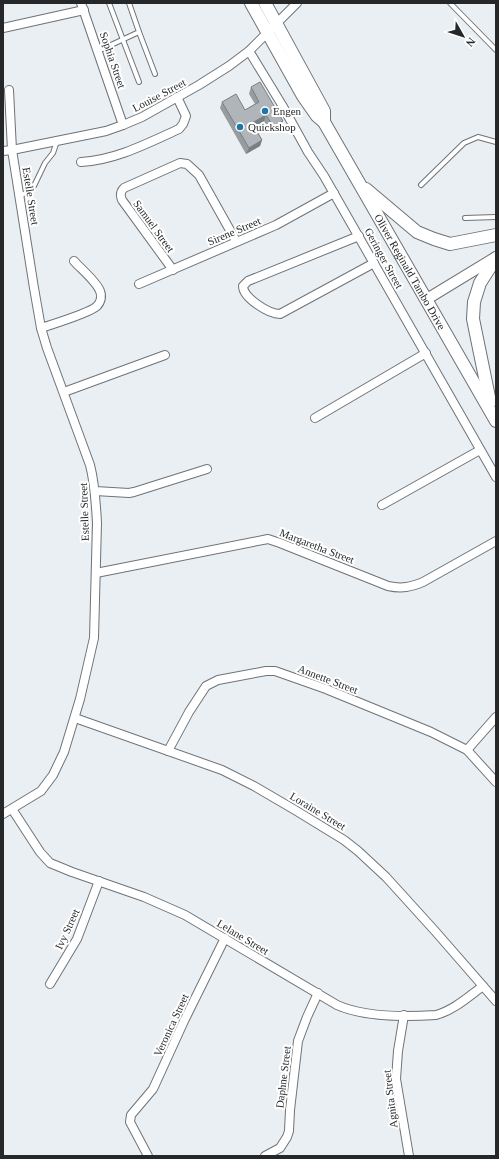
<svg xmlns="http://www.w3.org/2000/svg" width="499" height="1159" font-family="Georgia,serif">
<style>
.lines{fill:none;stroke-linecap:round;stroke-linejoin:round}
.service-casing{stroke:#6e7377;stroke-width:6}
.minor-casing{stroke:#6e7377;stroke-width:10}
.tertiary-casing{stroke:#6e7377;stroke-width:12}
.secondary-casing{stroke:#6e7377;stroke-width:14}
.service{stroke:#fff;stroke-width:4}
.minor{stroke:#fff;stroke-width:8}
.tertiary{stroke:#fff;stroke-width:10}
.secondary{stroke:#fff;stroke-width:12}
.wall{fill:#969c9f}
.shaded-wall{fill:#7a7f82}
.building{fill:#afb5b9;stroke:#7a7f82}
.poi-dot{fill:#1f75a4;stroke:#fff;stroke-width:1.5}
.labels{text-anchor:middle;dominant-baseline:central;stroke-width:4;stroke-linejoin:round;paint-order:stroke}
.street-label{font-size:11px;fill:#252729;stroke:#fff}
.poi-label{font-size:11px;fill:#252729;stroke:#fff;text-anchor:start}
</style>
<rect width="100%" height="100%" fill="#e9eff3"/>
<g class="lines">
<g class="service-casing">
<g id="service">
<path d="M109,3L139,82"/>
<path d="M450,3L496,50"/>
<path d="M139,32L155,74"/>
<path d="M98,51L139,32L129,3"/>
<path d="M421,185L464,143L478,137L496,142"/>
<path d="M20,196L29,191L34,186L45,163L53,153L57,141"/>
<path d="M465,218L496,217"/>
</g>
</g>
<g class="minor-casing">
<g id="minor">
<path d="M81,3L123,125"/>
<path d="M3,28L84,10"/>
<path d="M249,51L282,105L308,152L324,176L496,477"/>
<path d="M3,151L12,150L106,131L123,125L142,117L199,85L229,66L249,51L297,3"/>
<path d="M81,162C116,160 148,143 179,129L183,124L186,116L177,97"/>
<path d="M359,236L248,281L243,286C243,298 269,314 280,314L374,263"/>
<path d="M173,270L122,200C120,195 120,192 124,188L180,163L187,164L199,175L236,241"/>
<path d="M139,284L276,225L334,193"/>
<path d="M41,328C53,324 90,313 97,306C101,302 102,296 100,291C96,281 81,269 74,261"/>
<path d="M64,392L165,355"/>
<path d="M315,418L426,353"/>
<path d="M95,491L129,493L134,492L207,469"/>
<path d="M382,505L480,450"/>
<path d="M96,573L268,539L280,543L388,586C402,589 411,587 423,582L496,541"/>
<path d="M75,718L222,770L254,786L295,810L344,840L358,851L386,877L435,931L496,1001"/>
<path d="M467,750L496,717"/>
<path d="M168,751L189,712L206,686L218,680L266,671H275L326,689L431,732L467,750L496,782"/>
<path d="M12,809L40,852L50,863L72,872L144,897L185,915L337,1005C364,1017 407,1017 436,1015C454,1010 468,997 483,986"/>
<path d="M3,814L41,791L53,775L64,752L80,699L94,638L97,523C96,504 95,484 90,465L47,348L41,328L34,288L12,150L9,90"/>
<path d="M50,984L77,939L99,881"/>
<path d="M404,1015L398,1051L396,1079L409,1156"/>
<path d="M148,1156L130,1122L131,1115L153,1089L184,1021L225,938"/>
<path d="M265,1156L280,1148L287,1137L289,1131L290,1110L298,1041L307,1017L318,993"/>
</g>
</g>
<g class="tertiary-casing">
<path id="tertiary" d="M427,299L496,257"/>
</g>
<g class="secondary-casing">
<g id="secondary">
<path id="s1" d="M251,3L303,96L317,116L324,122L496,421"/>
<path d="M265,3L324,111V122"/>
<path d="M366,189L417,232L434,239L450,244L496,235"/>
<path d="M490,402L473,319L474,302L480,283L496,258"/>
</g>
</g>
<use href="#service" class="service"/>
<use href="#minor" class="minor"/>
<use href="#tertiary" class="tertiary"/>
<use href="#secondary" class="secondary"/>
</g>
<path class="wall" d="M251,87L280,127L271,133L264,121L254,127L262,140L260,146L246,154L220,108L222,102L245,110L255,104L249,94Z"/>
<g class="shaded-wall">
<path d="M266,115L264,121L250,129L252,123Z"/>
<path d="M283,121L280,127L271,133L273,126Z"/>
<path d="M262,140L260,146L246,154L249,148Z"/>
</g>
<path class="building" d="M260,82L283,121L273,126L266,115L252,123L262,140L249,148L222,102L236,94L245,110L259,102L251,87Z"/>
<g class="poi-dot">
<circle cx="265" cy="111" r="4"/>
<circle cx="240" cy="127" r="4"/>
</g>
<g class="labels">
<g class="street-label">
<text transform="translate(113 60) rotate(71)">Sophia Street</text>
<text transform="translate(159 95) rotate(-28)">Louise Street</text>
<text transform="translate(31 196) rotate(81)">Estelle Street</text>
<text transform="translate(154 226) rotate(54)">Samuel Street</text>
<text transform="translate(234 231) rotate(-23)">Sirene Street</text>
<text transform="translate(384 258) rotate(61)">Geringer Street</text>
<text stroke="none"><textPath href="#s1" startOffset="313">Oliver Reginald Tambo Drive</textPath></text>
<text transform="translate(84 512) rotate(-92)">Estelle Street</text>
<text transform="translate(317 546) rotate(21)">Margaretha Street</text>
<text transform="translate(328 679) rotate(21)">Annette Street</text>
<text transform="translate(318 811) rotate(31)">Loraine Street</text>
<text transform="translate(67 929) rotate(-65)">Ivy Street</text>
<text transform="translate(243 937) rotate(31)">Lelane Street</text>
<text transform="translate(171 1025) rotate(-65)">Veronica Street</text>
<text transform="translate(283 1077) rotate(-83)">Daphne Street</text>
<text transform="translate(390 1099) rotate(-97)">Agnita Street</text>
</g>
<g class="poi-label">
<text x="273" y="111">Engen</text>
<text x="248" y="127">Quickshop</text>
</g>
</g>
<rect width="499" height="1159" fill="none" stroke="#252729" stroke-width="8"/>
<g transform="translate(463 36) rotate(129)" stroke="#ffffff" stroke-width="3" paint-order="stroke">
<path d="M0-3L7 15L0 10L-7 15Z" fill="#252729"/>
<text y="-6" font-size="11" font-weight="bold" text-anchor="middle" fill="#252729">N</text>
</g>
</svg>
